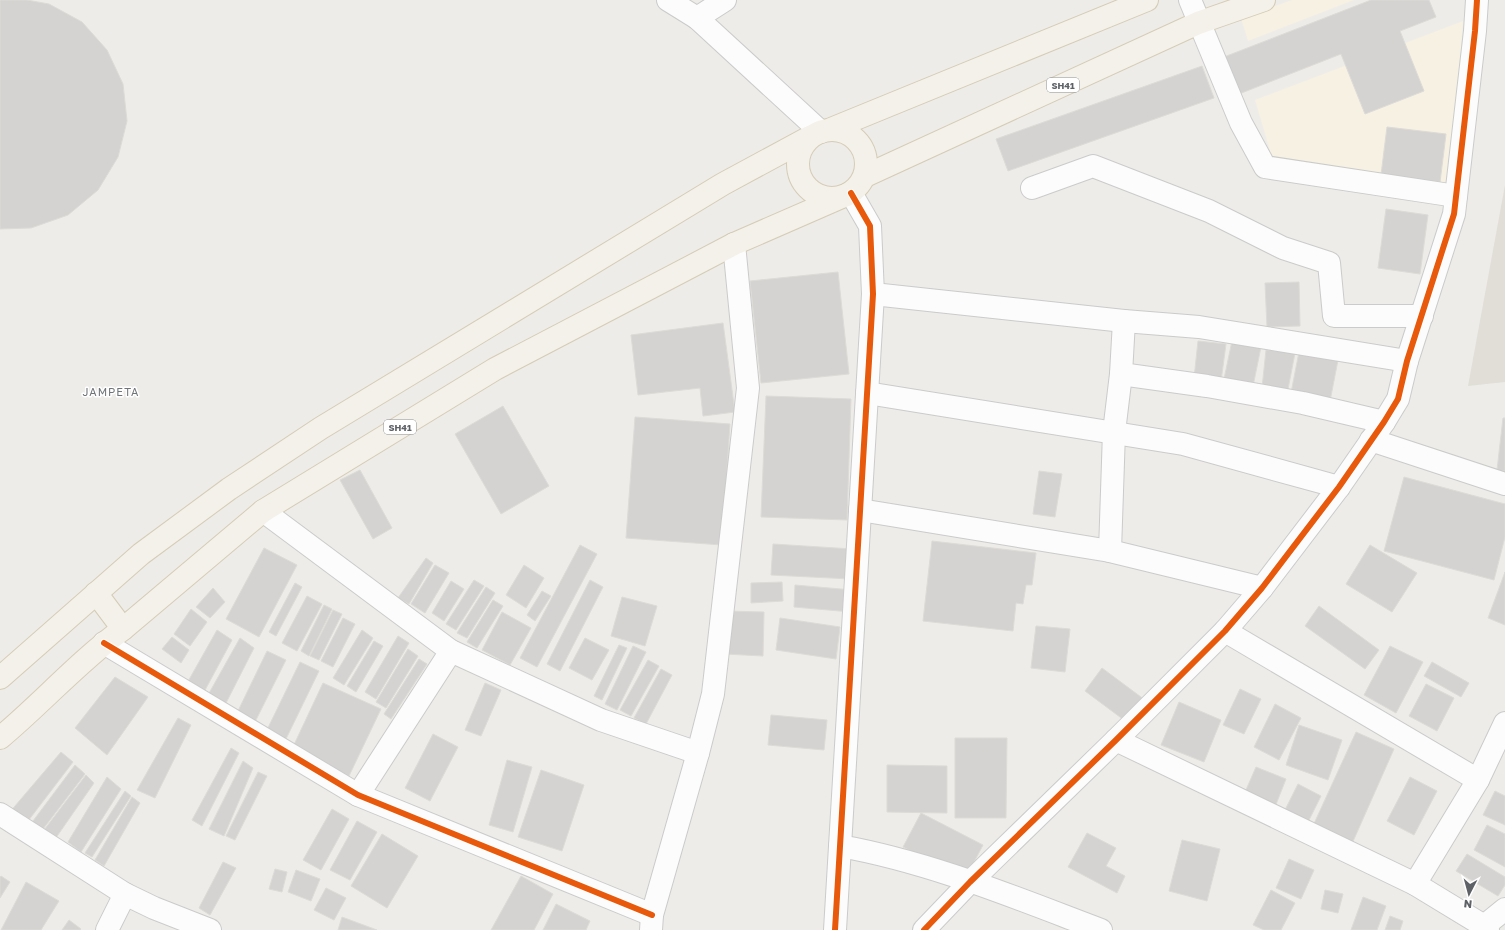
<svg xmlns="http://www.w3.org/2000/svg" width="1505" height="930" font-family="'Golos Text',sans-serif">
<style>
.commercial{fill:#f6f1e2}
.education{fill:#e1ded8}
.building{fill:#d5d3d1;stroke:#dddbd7}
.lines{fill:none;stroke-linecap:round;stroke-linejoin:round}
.minor-casing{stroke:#cacbca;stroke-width:24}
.major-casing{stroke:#d5ccb6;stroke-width:24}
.minor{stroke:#fcfcfc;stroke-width:22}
.major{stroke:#f3f1e9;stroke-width:22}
.cycleway-casing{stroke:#fff;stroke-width:8}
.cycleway{stroke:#e8590c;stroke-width:6}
.labels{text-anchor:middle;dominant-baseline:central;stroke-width:3;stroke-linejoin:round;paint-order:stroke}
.shield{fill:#fff;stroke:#8e9194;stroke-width:1}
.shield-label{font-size:9px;font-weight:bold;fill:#5e6266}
.neighbourhood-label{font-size:11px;letter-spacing:1px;fill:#6f7478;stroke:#fff}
</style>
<rect width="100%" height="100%" fill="#eeece8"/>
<g class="commercial">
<path d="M1292,0H1354L1248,41L1241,18Z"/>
<path d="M1463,21L1451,184L1273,161L1255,100Z"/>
</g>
<path class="education" d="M1505,185V382L1468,386Z"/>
<g class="building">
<path d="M0,0H27L49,4L82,22L107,50L123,84L127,121L118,157L98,190L68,215L31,228L0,229Z"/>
<path d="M1371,0H1429L1436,17L1400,31L1424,91L1365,114L1341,54L1239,94L1224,57Z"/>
<path d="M1202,66L1214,98L1008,171L996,139Z"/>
<path d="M1387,127L1446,134L1440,182L1381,175Z"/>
<path d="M1386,209L1428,215L1420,274L1378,268Z"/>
<path d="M838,272L849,374L761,383L750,281Z"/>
<path d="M1299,282L1300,326L1267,327L1265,283Z"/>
<path d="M723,323L735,412L703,416L700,388L638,395L631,335Z"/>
<path d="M1198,341L1226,344L1221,381L1194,378Z"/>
<path d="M1232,341L1261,347L1253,386L1224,379Z"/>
<path d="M1266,350L1295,353L1288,389L1262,388Z"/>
<path d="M1299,352L1338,360L1330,401L1291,393Z"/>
<path d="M766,396L851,399L847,520L761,517Z"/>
<path d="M503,406L549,486L501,514L455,434Z"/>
<path d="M635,417L730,424L722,545L626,538Z"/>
<path d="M1503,418H1505V471L1497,470Z"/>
<path d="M360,470L392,528L373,539L340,480Z"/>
<path d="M1039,471L1062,474L1055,517L1033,514Z"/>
<path d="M1404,477L1505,504V537L1494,580L1384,551Z"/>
<path d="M932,541L1036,553L1032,585H1026L1023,604L1016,603L1013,631L923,621Z"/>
<path d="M773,544L852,549L851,579L771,575Z"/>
<path d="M580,545L597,554L537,667L520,658Z"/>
<path d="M1370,545L1417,573L1392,612L1346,584Z"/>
<path d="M264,548L297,565L259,637L226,619Z"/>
<path d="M426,558L433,563L409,604L398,598Z"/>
<path d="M435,565L449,573L425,613L411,604Z"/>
<path d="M524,565L544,578L526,608L506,595Z"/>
<path d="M1505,572V625L1488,618Z"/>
<path d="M474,580L484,586L456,630L446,624Z"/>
<path d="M590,580L603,587L560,671L547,664Z"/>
<path d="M451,581L464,589L444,621L432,613Z"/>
<path d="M782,582L783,601L751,603V583Z"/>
<path d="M295,583L302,587L276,636L269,632Z"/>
<path d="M795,585L852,590L851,612L794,607Z"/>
<path d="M486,587L495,593L467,638L457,633Z"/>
<path d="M213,588L225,602L210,618L196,607Z"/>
<path d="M542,591L551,596L535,621L527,615Z"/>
<path d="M307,596L322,604L297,651L282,643Z"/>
<path d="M622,597L657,606L645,646L611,636Z"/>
<path d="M493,600L503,606L477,648L467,642Z"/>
<path d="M324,605L332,609L309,656L301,651Z"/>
<path d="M1319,606L1379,650L1365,669L1305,626Z"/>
<path d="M191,609L207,622L190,646L174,634Z"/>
<path d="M333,610L342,614L319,660L310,656Z"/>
<path d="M727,611L764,612L763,656L725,654Z"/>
<path d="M502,612L531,628L510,665L482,650Z"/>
<path d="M343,618L355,624L333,667L321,661Z"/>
<path d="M780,618L840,627L836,659L776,650Z"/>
<path d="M1036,626L1070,629L1065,672L1031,668Z"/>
<path d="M217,630L232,640L204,692L186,685Z"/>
<path d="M362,630L373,638L344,685L333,678Z"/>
<path d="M398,636L409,643L376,699L365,692Z"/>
<path d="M172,637L189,650L181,663L162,649Z"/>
<path d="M240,638L254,648L226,703L208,695Z"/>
<path d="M585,638L609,650L592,680L569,668Z"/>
<path d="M374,641L383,646L356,692L347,686Z"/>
<path d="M619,645L627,648L602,700L594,696Z"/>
<path d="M633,646L646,652L617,710L605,704Z"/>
<path d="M1390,646L1423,662L1396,713L1364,695Z"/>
<path d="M408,649L418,656L386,708L376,702Z"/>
<path d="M267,651L286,660L254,724L236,715Z"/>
<path d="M419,659L427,664L391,719L384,714Z"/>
<path d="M648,660L659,666L631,716L620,710Z"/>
<path d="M300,662L319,671L284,743L265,734Z"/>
<path d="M1432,662L1469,683L1461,697L1424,676Z"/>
<path d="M1102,668L1145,700L1128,723L1085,691Z"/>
<path d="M661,669L672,675L646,724L634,718Z"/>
<path d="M115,677L148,697L107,755L75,728Z"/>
<path d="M323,683L381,709L349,776L292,749Z"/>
<path d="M485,683L501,690L481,736L465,730Z"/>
<path d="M1426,684L1454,698L1437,731L1409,716Z"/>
<path d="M1240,689L1261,699L1244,734L1223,725Z"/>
<path d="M1179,702L1221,720L1204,762L1161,745Z"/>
<path d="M1275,704L1301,718L1279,760L1254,747Z"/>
<path d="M771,715L827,720L824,750L768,745Z"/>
<path d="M178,718L191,725L155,798L137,790Z"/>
<path d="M1299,725L1342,740L1328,780L1286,765Z"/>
<path d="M1356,732L1394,749L1351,846L1312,828Z"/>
<path d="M433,734L458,747L430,801L405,788Z"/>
<path d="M955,738H1007L1006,818H955Z"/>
<path d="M231,748L239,753L202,826L192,820Z"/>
<path d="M61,752L73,762L25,825L9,813Z"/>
<path d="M507,760L532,767L513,832L489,825Z"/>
<path d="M243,761L253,768L224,836L209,829Z"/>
<path d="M75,765L85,774L40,833L30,825Z"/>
<path d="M887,765L947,766V813L887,812Z"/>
<path d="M1256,767L1286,779L1273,812L1242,799Z"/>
<path d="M541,770L584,785L562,851L518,837Z"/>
<path d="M258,772L267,776L235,840L226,836Z"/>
<path d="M86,775L94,783L53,842L41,834Z"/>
<path d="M107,777L121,789L81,852L68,842Z"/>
<path d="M1410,777L1437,791L1414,835L1387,821Z"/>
<path d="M1298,784L1321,796L1305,828L1282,816Z"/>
<path d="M125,791L131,796L92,857L85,853Z"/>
<path d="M1495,791L1505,796V825L1483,815Z"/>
<path d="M132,797L140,803L104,866L95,860Z"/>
<path d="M332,809L349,819L321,870L303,860Z"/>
<path d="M921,813L983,845L965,879L903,847Z"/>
<path d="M357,821L377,832L350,880L330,870Z"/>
<path d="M1487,825L1505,834V867L1474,850Z"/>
<path d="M1087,833L1116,848L1106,866L1125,876L1117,893L1068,867Z"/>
<path d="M382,834L418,856L387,908L351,886Z"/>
<path d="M1182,840L1220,849L1207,901L1169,891Z"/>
<path d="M1467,854L1505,877V885L1498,896L1456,871Z"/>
<path d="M1289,859L1314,870L1301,899L1276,888Z"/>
<path d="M223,862L236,868L210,915L199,908Z"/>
<path d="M275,869L287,872L282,892L269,889Z"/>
<path d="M296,870L320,879L311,901L288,892Z"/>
<path d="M1,876L10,882L0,898V877Z"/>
<path d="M521,876L553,894L534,930H491Z"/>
<path d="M26,882L59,901L41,930H1Z"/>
<path d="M326,888L346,898L334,920L314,910Z"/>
<path d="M1271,890L1295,903L1281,930H1264L1253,925Z"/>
<path d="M1325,890L1343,894L1338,913L1321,909Z"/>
<path d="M1363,897L1386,906L1377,930H1351Z"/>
<path d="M556,904L590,921L586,930H543Z"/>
<path d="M1390,916L1403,921L1400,930H1385Z"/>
<path d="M342,917L377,930H338Z"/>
<path d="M69,920L81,929L80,930H62Z"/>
</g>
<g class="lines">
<g class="minor-casing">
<g id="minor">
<path d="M668,0L697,18L821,132"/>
<path d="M1190,0L1241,123L1265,167L1456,196"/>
<path d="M697,18L725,0"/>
<path d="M1032,188L1093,166L1209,211L1283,248L1329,263L1334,316H1422"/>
<path d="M873,294L1124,321L1199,327L1407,361"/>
<path d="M1121,374L1207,386L1303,403L1384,422"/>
<path d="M867,393L1183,444L1339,487"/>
<path d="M1371,440L1505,484"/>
<path d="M860,510L1110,551L1262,588"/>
<path d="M263,511L451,651L601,720L698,753"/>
<path d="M1110,551L1114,432L1121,374L1124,321"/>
<path d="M1225,631L1478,780L1505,723"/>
<path d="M104,643L358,795L652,915"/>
<path d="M1116,740L1415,884L1484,926L1488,930"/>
<path d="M358,795L451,651"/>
<path d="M0,814L125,894L154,908L210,930"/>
<path d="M840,846C930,862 1016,898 1101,930"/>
<path d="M1415,884L1478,780"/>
<path d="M1484,926L1505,909"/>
<path d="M107,930L125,894"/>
<path d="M651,930L652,915L698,753L713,694L748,388L734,244"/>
<path d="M835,930L873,294L870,226L851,193"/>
<path d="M924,930L970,882L1116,740L1225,631L1262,588L1339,487L1384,422L1398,399L1407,361L1454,214L1475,31L1477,0"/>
</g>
</g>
<g class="major-casing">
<g id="major">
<path d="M831,129L1147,0"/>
<circle cx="832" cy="164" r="34"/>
<path d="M865,176L1198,23L1264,0"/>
<path d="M96,593L123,629"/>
<path d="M0,678L141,554L229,489L321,428L723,184L810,137"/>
<path d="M0,738C42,703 79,661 123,629L263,511L495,369L734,244L851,193"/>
</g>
</g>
<use href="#minor" class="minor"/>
<use href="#major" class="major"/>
<g class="cycleway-casing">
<g id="cycleway">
<path d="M104,643L358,795L652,915"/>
<path d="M835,930L873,294L870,226L851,193"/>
<path d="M924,930L970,882L1116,740L1225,631L1262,588L1339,487L1384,422L1398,399L1407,361L1454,214L1475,31L1477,0"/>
</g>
</g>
<use href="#cycleway" class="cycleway"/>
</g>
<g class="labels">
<g class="shield">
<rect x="1047" y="78" width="32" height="14" rx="3"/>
<rect x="384" y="420" width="32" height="14" rx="3"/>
</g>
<g class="shield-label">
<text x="1063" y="85">SH41</text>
<text x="400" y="427">SH41</text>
</g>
<g class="neighbourhood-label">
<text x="111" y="391">JAMPETA</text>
</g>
</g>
<g transform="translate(1469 894) rotate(186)" stroke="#ffffff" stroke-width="3" paint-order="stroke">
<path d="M0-3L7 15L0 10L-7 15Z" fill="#5e6266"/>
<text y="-6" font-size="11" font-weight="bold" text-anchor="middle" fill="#5e6266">N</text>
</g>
</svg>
